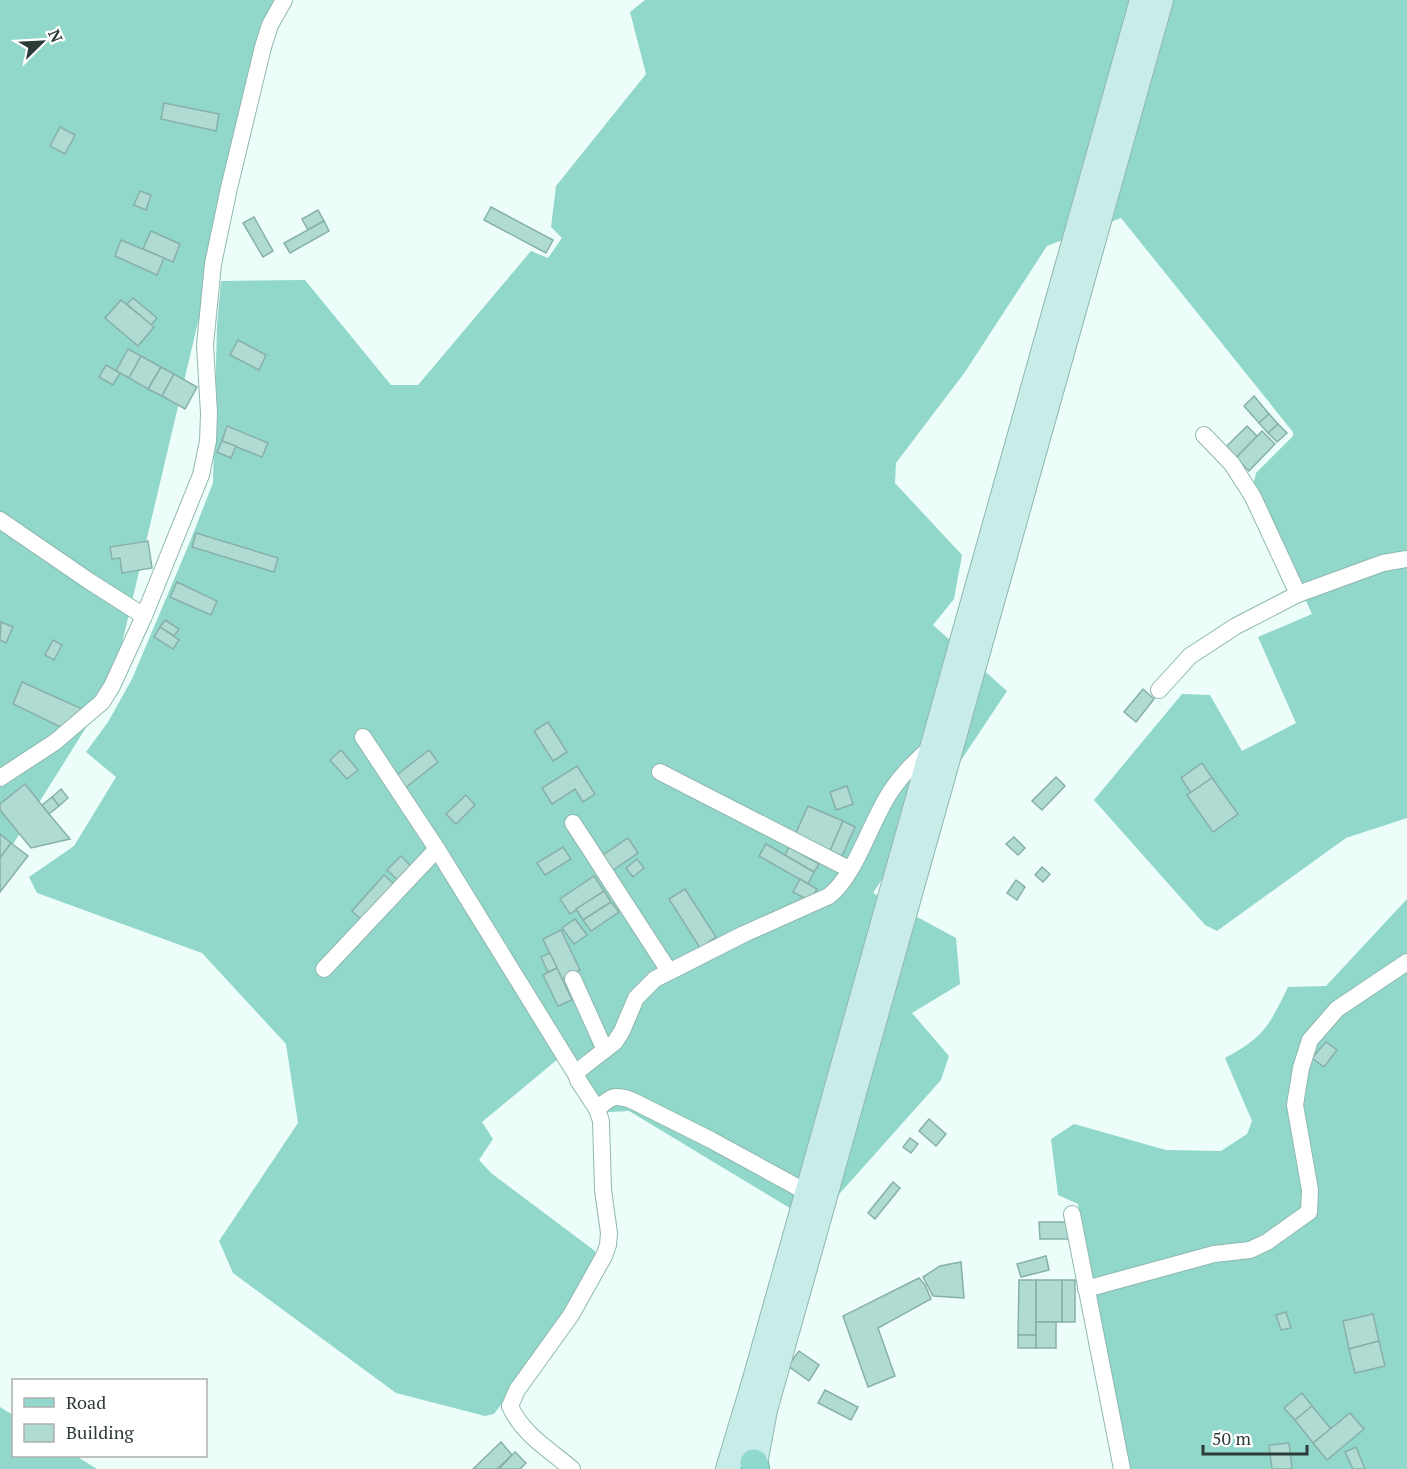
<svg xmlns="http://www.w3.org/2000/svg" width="1407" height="1469" font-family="'PT Serif',serif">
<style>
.forest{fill:#91d7ca}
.building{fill:#b0dbd2;stroke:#87b0a8;stroke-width:1.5}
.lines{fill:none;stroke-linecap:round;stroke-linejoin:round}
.street-casing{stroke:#8fb8b0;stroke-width:18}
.secondary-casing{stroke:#8fb8b0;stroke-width:26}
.primary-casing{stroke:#3e9185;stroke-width:28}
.street{stroke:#fff;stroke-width:16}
.secondary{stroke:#c8ece7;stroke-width:24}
.primary{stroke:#91d9ce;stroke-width:27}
</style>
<rect width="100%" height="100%" fill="#edfefa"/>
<g class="forest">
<path d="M0,0H290L263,47L112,686L0,865Z"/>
<path d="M645,0H1407V818L1346,838L1217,931L1205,925L1094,800L1182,694L1210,695L1242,751L1296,723L1258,637L1312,614L1253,486L1256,473L1293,436V432L1121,218L1047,246L965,372L896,463L895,483L962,555L954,599L933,625L1007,691L873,893L956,938L960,984L912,1013L949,1056L941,1080L833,1201L793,1210L629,1111L592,1113L558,1059L482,1122L493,1139L479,1160L491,1173L595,1251V1263L551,1337L494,1414L485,1416L396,1393L233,1273L219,1241L298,1123L286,1044L202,953L37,893L29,877L74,846L116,777L86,752L108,722L132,679L189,544L213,483L217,325L221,281L305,280L391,385H418L531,251L548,258L562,238L551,227L556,186L646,74L630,12Z"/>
<path d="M1407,899V1469H1128L1078,1204L1058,1195L1051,1139L1074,1124L1166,1150L1221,1151L1247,1134L1252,1121L1225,1058C1264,1037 1269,1026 1288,987L1326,986Z"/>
<path d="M0,1407L13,1415L14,1456H76L97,1469H0Z"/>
</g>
<g class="building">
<path d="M164,103L219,114L216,131L161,119Z"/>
<path d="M60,127L75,135L65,154L50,146Z"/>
<path d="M140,191L151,195L146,210L134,205Z"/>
<path d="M491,207L553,240L546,253L484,220Z"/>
<path d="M318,210L324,221L308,230L302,219Z"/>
<path d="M254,217L273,251L263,257L243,223Z"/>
<path d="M324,221L329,231L290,253L284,243Z"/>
<path d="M151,231L180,244L173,262L143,249Z"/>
<path d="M121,240L164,258L157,275L115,256Z"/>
<path d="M133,298L157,318L151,325L127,304Z"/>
<path d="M121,300L154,327L138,346L105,318Z"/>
<path d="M238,340L266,355L259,370L230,355Z"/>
<path d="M128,349L141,356L129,378L116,371Z"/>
<path d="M141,356L161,367L148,389L129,378Z"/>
<path d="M106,365L120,373L113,385L99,377Z"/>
<path d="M161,367L174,374L162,396L148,389Z"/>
<path d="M174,374L197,387L185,409L162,396Z"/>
<path d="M1254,396L1269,414L1259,423L1244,406Z"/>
<path d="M1269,414L1278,424L1268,433L1259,423Z"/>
<path d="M1278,424L1287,433L1277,442L1268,433Z"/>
<path d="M227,426L268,443L262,457L222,441Z"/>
<path d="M1247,426L1257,436L1234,460L1223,450Z"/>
<path d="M1262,431L1275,444L1249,471L1236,458Z"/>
<path d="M222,441L236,446L231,458L217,452Z"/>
<path d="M196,533L278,558L274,572L192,547Z"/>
<path d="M148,541L152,568L122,573L120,558L112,559L110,547Z"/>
<path d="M177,582L217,601L211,615L170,597Z"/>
<path d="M165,620L179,629L174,636L160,627Z"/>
<path d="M1,622L13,627L6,643L0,640Z"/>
<path d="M160,627L179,640L173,649L154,637Z"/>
<path d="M53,640L62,645L54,660L45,655Z"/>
<path d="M22,682L82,709L67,730L13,704Z"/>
<path d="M1143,689L1154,699L1136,722L1124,712Z"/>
<path d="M548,722L567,752L553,761L534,731Z"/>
<path d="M341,750L358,770L347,779L330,760Z"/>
<path d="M429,750L438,762L404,789L394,777Z"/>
<path d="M1202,763L1212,778L1191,793L1181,778Z"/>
<path d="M577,766L595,794L583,802L575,789L552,804L542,788Z"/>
<path d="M1056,777L1065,786L1042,810L1032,801Z"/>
<path d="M1212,778L1238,814L1213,832L1187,795Z"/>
<path d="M25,784L49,814L70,839L31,848L0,810V804Z"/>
<path d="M847,786L853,804L836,810L830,792Z"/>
<path d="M61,789L68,798L59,806L52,797Z"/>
<path d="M466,795L475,805L456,824L446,814Z"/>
<path d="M52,797L59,806L49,814L42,805Z"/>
<path d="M808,806L843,821L830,851L795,835Z"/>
<path d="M843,821L855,827L842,856L830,851Z"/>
<path d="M0,834L11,843L0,858Z"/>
<path d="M1014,837L1025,848L1018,855L1006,844Z"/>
<path d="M628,838L638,853L610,872L600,857Z"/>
<path d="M11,843L28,856L0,892V858Z"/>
<path d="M766,844L814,872L808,884L759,856Z"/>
<path d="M563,847L571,859L545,875L537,863Z"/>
<path d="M789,847L819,864L814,872L785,855Z"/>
<path d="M401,856L412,867L399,881L387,870Z"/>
<path d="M637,859L644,868L633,877L626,868Z"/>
<path d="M1042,867L1050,874L1043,882L1035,875Z"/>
<path d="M384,875L395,885L363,921L352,911Z"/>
<path d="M594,876L604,891L570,914L560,899Z"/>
<path d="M800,879L817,889L810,901L793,892Z"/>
<path d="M1016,880L1025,887L1017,900L1007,893Z"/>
<path d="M685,889L716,937L700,948L669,899Z"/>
<path d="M604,891L611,902L583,920L576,909Z"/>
<path d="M611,902L619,912L591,931L583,920Z"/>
<path d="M575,919L587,935L574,944L562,928Z"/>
<path d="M561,930L580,970L562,979L543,939Z"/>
<path d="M550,953L557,968L548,972L541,957Z"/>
<path d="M557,968L572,1000L558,1006L543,975Z"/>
<path d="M1326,1042L1337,1050L1324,1067L1312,1058Z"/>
<path d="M929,1119L946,1134L936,1146L919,1131Z"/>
<path d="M910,1138L918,1144L911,1153L903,1147Z"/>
<path d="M893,1182L900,1188L875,1219L868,1213Z"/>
<path d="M1039,1222H1070L1071,1239H1040Z"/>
<path d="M1046,1256L1049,1270L1021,1277L1017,1264Z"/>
<path d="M961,1262L964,1298L933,1296L923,1277L940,1266Z"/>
<path d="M919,1278L925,1285L931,1299L878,1328L895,1376L868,1387L843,1316Z"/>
<path d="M1019,1280H1036V1335H1018Z"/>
<rect x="1036" y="1280" width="26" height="42"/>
<rect x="1062" y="1280" width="13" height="42"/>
<path d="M1286,1312L1291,1328L1281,1330L1276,1315Z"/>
<path d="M1373,1314L1379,1341L1349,1349L1343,1321Z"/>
<rect x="1036" y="1322" width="20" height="26"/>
<rect x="1018" y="1335" width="18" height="13"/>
<path d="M1379,1341L1385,1366L1355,1373L1349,1349Z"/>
<path d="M799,1351L819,1365L809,1381L788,1366Z"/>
<path d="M825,1390L858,1407L851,1420L818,1403Z"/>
<path d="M1302,1393L1312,1406L1295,1420L1284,1408Z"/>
<path d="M1312,1406L1331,1429L1313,1443L1295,1420Z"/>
<path d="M1350,1413L1364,1429L1327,1460L1313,1443Z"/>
<path d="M501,1442L512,1455L497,1469H473Z"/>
<path d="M1289,1443L1292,1469H1272L1269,1445Z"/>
<path d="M1356,1447L1365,1469H1353L1345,1452Z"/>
<path d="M515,1452L526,1463L520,1469H499Z"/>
</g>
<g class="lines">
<g class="street-casing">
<g id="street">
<path d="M1204,435L1232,464L1253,497L1298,594"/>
<path d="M0,520L89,581L144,616"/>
<path d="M1159,690L1190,656L1236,626L1298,594L1383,563L1407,559"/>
<path d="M363,737L437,849L577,1076"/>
<path d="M660,772L849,869"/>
<path d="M0,778L55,742L102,702L112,686L144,616L201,475L208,441L209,413L205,345L213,264L229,188L263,47L270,25L284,0"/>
<path d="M573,823L669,971"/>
<path d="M324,969L437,849"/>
<path d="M573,979L605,1050"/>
<path d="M597,1109C611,1097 613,1094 631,1100L711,1140L808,1193"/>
<path d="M1072,1214L1122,1469"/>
<path d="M1086,1289L1214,1254L1250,1250L1267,1242L1309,1212L1310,1190L1295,1105L1301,1068L1310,1040L1337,1009L1407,962"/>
<path d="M572,1469C550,1450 522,1434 510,1406L517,1390L571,1315L604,1256L608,1245L609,1233L603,1190L601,1121L597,1109L578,1080L577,1076L579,1070L615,1042L622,1031L636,998L655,979L744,934L829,896C856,875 871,820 891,791C902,774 917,760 932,746"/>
</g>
</g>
<g class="secondary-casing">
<g id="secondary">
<path d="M728,1469L755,1379L1142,0"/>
<path d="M754,1469L765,1410L1161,0"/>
</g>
</g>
<g class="primary-casing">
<path id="primary" d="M754,1463L756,1469"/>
</g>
<use href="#street" class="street"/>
<use href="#secondary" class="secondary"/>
<use href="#primary" class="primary"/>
</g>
<rect x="12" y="1379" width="195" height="78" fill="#ffffff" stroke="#aab1af" stroke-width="1.5"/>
<rect x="24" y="1398" width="30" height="9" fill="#91d9ce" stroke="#aab1af" stroke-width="1.5"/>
<text x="66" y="1409" font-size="18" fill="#2a3b38">Road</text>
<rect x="24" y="1424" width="30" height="18" fill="#b0dbd2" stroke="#aab1af" stroke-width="1.5"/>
<text x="66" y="1439" font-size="18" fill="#2a3b38">Building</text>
<g transform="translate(42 42) rotate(66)" stroke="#ffffff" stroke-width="4.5" paint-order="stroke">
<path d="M0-4.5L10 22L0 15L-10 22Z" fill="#2a3b38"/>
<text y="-9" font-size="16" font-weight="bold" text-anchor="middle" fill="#2a3b38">N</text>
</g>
<path d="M1203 1445v9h104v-9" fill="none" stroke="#2a3b38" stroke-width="3"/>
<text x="1212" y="1445" font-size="18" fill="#2a3b38" stroke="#ffffff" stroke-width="4.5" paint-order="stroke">50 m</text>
</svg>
